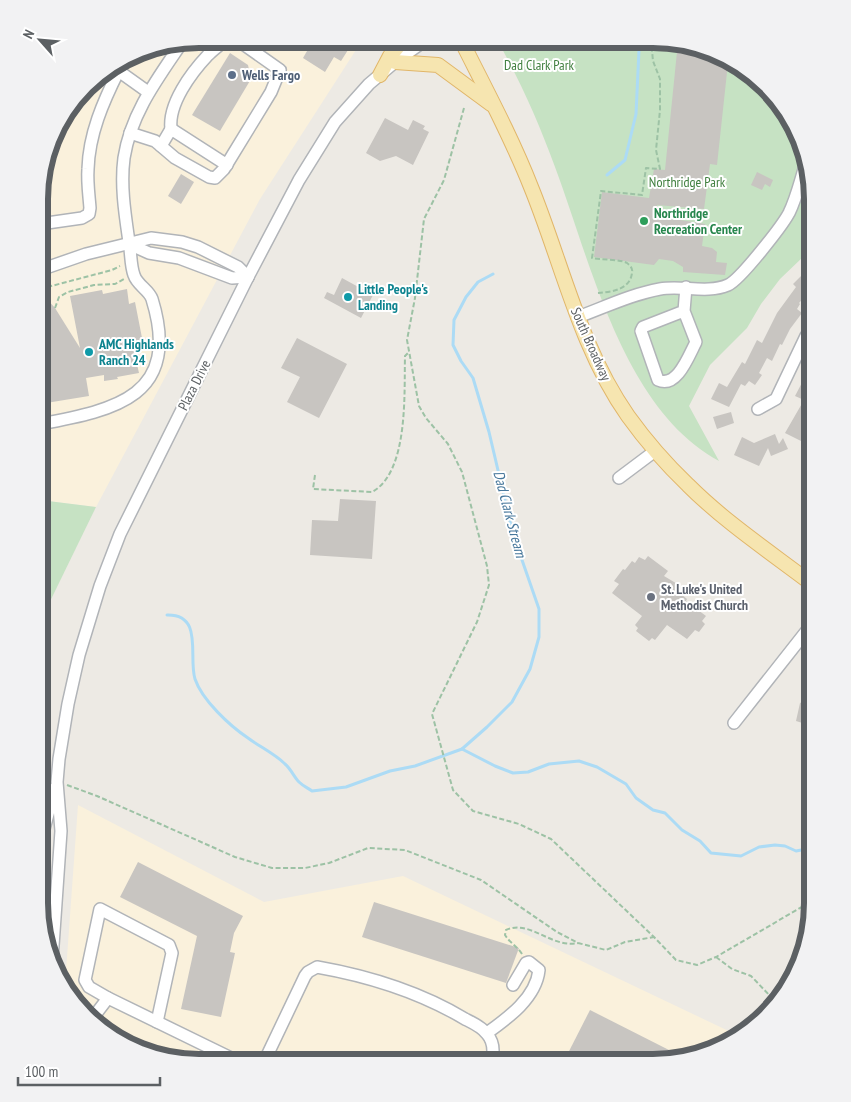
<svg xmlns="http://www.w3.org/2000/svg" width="851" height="1102" font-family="'PT Sans Narrow',sans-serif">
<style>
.commercial{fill:#faf1dc}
.green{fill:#c6e2c3}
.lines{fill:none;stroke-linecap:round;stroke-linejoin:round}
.stream{stroke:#acdbf5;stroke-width:3}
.building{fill:#c8c5c1}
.minor-casing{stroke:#b1b4b8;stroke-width:14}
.major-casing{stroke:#e1b669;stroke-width:16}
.path{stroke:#9dc2a5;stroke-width:2;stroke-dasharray:5 2.5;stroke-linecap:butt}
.minor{stroke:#fff;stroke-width:11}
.major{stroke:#f6e5b0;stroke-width:14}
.service-dot{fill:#5c6f8a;stroke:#fff;stroke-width:2}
.leisure-dot{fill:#2e9e5b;stroke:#fff;stroke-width:2}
.culture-dot{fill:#0f9aa8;stroke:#fff;stroke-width:2}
.worship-dot{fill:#6b7280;stroke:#fff;stroke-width:2}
.labels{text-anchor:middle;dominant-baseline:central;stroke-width:4;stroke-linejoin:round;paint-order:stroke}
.park-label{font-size:14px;fill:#407f3f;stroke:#fff}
.service-label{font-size:14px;font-weight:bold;fill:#4e5e75;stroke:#fff;text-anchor:start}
.leisure-label{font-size:14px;font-weight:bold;fill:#27864d;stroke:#fff;text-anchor:start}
.culture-label{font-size:14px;font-weight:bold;fill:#0d838f;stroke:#fff;text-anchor:start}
.street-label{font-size:14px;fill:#5c6063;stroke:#fff}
.worship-label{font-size:14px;font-weight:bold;fill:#5b616d;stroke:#fff;text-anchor:start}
.water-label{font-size:15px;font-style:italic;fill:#48789c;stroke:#fff}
.rim{fill:none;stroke:#5c6063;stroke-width:6}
</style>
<rect width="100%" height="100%" fill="#edeae4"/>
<g class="commercial">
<path d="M199,39H363L260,199L96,507L40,500V178L60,119L93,78L147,47Z"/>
<path d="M78,805L264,902L403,876L737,1035L723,1047L653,1063L178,1062L110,1036L65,985Z"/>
</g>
<g class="green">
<path d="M497,40H673L749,72L796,128L812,198V251L803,257L780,279L761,304L747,328L710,365L689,406L719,461C623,409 591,263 555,167C539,123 520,80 497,40Z"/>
<path d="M40,500L96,507L39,624Z"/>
</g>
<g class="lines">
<g class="stream">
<path d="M607,175L625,160L636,114L639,50L642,40"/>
<path d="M167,615C204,614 188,657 195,679C202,700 230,726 248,738C260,747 275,754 285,764C291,769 294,777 299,782C303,786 308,788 312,791L346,787L390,771L415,766L462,749L495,766L513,773L528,772L549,764L579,761L597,767L626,784L636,798L653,810L665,813L682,830L700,841L711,853L741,856L759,847L775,845L785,846L796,851L812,848"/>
<path d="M462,749L487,727L512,702L530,669L539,637V609L513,534L489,432L473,378L461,361L453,345L454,320L466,297L478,282L493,274"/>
</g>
</g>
<g class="building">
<path d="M314,39H355L341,61L334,57L325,72L303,58Z"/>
<path d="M678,42L728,63L717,165L710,164L704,209L657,205L656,216L705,224L702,246L712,248L717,252L716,262L727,263L725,275L683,272V267L673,261L659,259L654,265L594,257L602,192L649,198L654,169L665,170Z"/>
<path d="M230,53L248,65L251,79L220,131L192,115Z"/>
<path d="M385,118L408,130L413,120L425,126L423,129L429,132L413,165L396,156L380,161L366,153Z"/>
<path d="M757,172L773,180L770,187L765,184L762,190L751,185Z"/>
<path d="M181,174L194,182L181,204L168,196Z"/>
<path d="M807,270L812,274V289L799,303L800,304L797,309L802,313L790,329L782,345L780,344L772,361L767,358L759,373L762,375L755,385L749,381L745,386L741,384L729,407L711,399L719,383L727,387L742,362L745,364L757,340L762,343L777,313L796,287L793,284Z"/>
<path d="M342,278L373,295L361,318L324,298L327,292L334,295Z"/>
<path d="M127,289L129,304L135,302L143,343L137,345L140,359L136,360L139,373L117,377L118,379L104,381V375L86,378L89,396L40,404V300L46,298L55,308L80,348L70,296L102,290L103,294Z"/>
<path d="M297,338L347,364L319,418L287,402L300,377L281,368Z"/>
<path d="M806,375L812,378V413L808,422L812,424V428L805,443L785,433L804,400L795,396Z"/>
<path d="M731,412L734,423L717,429L713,417Z"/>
<path d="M775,434L779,444L783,438L788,449L771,456L768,448L759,466L734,455L742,437L754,443Z"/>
<path d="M340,499L376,501L372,559L310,555L312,520L338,521Z"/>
<path d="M648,556L668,571L664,576L679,585L676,590L687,599L686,601L706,616L702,621L705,624L699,632L695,630L687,639L667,625L655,640L652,638L649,641L636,631L638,628L635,625L642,616L612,593L619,584L614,581L623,569L625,570L632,561L635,563L639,557L645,560Z"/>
<path d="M812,680V726L796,721L800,703L809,698L802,686Z"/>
<path d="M138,862L243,916L234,933L230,952L235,953L221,1017L181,1009L197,936L120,897Z"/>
<path d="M374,902L519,948L506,983L362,937Z"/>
<path d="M590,1010L669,1050L664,1061L653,1063H563Z"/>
</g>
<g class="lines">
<g class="minor-casing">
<g id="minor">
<path d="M113,67L148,92"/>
<path d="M171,129C168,104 191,73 208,55C214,49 220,45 226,39"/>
<path d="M130,133L155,141L175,158L209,177L215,178L224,169L271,92L280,70L236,39"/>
<path d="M161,146L171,129L227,165"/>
<path d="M40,224L82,218L89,214L90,208C89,195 87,182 88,169C89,134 103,102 119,70"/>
<path d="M129,244L149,253L179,258L232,278L248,277"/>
<path d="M40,270L86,254L151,238L182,242L198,247L238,267L248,277"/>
<path d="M684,311L643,327L641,331L658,380C677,389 689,355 696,342L684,311L686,287"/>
<path d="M578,317C605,307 632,294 660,289C682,285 707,294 728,285C740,280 782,226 789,213C796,199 800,182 805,166"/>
<path d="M758,409L776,399L806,336L812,330"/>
<path d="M40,424C116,410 182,396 152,299C149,290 137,285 134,275C131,267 131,257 130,249C126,220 120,188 124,158C131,113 158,78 183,41"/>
<path d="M619,478L655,451"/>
<path d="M734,723L812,624"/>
<path d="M39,902L44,829L55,788"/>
<path d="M52,960L61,831L57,782L59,759L68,704L79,655L100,586L120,534L248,277L299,180L335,122L369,84L395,62L427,39"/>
<path d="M108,998L89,987L85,980L100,909L169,945L172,953L157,1022"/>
<path d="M91,1015H95L100,1025"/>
<path d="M95,1015L108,998L233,1059L231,1062"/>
<path d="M487,1033C508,1018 536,998 539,970L529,962L526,963L513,985"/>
<path d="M264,1062L305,976L308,972L317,967C368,976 420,992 465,1019C473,1023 482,1027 487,1034C494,1042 494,1053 491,1063"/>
</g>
</g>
<g class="major-casing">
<g id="major">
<path d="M461,40C485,88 511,136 531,187C562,263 580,348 628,416C646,441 666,464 688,485C725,522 770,552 812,584"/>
<path d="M395,62L438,65L491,104"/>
<path d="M380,75L390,56L404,39"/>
</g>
</g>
<g class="path">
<path d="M464,108L444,180L424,219L415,298L407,340L419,406L426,418L448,444L462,472L487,566L489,585L477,622L432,714L453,790L473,811L519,824L551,839L654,937L676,960L697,965L716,957L812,901"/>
<path d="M805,200L812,203"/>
<path d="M40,289L112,270L120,266"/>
<path d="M598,293C611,292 630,290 632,273C633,269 631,266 627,263C620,259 601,260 592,258L601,191L642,195L646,168L660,169L656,150L660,110V79L653,61L651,40"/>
<path d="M55,308L59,297L68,292L94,285L115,284L124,279"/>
<path d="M315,475L313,489L372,492C409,472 404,392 405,356L408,353"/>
<path d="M67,785L97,796L235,857L272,868H305L329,863L368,848L405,850L481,880L557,932L578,943L606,950L625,942L654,937"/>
<path d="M522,954C517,946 510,943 505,935L506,930C530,919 552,949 578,943"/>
<path d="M716,957L732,969L751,976L775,1001"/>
</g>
<use href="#minor" class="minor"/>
<use href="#major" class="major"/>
</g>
<circle class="service-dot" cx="232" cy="75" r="5"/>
<circle class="leisure-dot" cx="644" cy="221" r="5"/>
<g class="culture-dot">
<circle cx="348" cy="297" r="5"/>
<circle cx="89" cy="352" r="5"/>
</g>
<circle class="worship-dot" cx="651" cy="597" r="5"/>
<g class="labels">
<g class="park-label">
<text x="539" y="65">Dad Clark Park</text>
<text x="687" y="182">Northridge Park</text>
</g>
<g class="service-label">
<text x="242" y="75">Wells Fargo</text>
</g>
<g class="leisure-label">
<text x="654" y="213">Northridge<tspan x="654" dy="16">Recreation Center</tspan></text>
</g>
<g class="culture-label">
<text x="358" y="289">Little People's<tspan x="358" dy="16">Landing</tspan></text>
<text x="99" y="344">AMC Highlands<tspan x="99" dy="16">Ranch 24</tspan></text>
</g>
<g class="street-label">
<text transform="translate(591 344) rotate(66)">South Broadway</text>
<text transform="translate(194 385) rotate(-63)">Plaza Drive</text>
</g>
<g class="worship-label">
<text x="661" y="589">St. Luke's United<tspan x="661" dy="16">Methodist Church</tspan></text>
</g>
<g class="water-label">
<text transform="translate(510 514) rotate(75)">Dad Clark Stream</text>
</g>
</g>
<path d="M0 0H851V1102H0ZM199 48H653A151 151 0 0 1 804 199V903A151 151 0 0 1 653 1054H199A151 151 0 0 1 48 903V199A151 151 0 0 1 199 48Z" fill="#f2f2f3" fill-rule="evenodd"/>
<path class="rim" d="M199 48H653A151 151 0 0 1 804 199V903A151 151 0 0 1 653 1054H199A151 151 0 0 1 48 903V199A151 151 0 0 1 199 48Z"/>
<g transform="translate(40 40) rotate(297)" stroke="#ffffff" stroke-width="4" paint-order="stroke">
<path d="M0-4L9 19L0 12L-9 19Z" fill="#5c6063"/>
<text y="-8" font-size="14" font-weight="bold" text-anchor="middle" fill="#5c6063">N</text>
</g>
<path d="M18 1077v8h142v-8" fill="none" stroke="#5c6063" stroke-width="2.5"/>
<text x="25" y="1077" font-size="15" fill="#5c6063" stroke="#ffffff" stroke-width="4" paint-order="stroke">100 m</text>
</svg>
